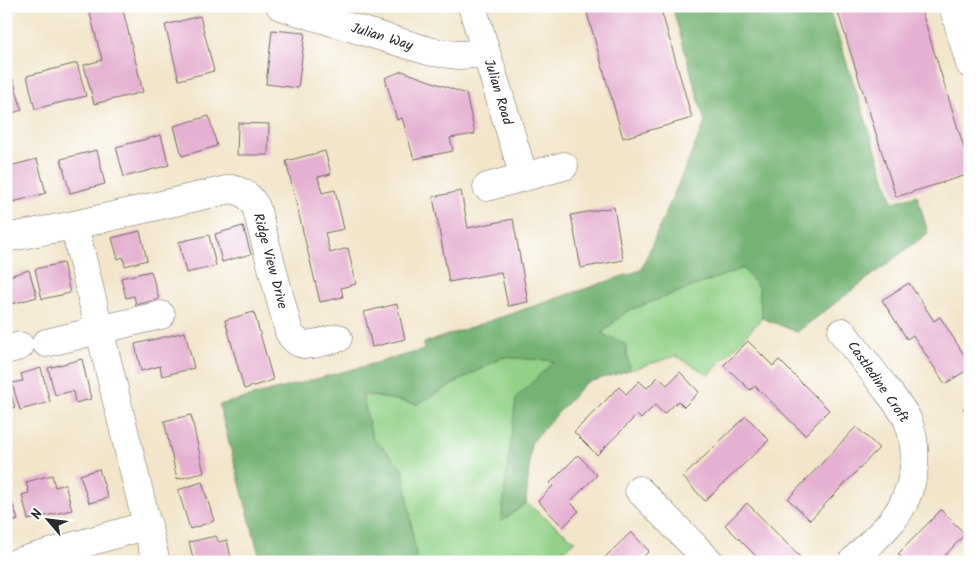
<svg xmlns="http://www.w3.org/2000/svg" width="976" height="568" font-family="Kalam,sans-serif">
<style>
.green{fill:#92d187;stroke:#5e7e59}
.forest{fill:#75b374;stroke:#506f50}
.building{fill:#e5b0d1}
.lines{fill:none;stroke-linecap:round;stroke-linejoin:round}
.minor-casing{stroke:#716c63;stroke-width:29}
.minor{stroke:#fff;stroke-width:28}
.labels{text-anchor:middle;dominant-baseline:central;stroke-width:4.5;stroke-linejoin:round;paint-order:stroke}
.street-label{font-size:14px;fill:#2b2b2b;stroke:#fff}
</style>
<rect width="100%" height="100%" fill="#fff"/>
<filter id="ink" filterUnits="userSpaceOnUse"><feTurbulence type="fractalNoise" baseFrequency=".02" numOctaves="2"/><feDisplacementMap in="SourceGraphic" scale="10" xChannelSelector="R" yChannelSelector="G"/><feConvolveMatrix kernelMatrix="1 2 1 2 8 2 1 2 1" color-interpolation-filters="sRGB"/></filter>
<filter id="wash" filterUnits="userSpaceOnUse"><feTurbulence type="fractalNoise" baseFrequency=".0096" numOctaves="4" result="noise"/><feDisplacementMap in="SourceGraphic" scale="20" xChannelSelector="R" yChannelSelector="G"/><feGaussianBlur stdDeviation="1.12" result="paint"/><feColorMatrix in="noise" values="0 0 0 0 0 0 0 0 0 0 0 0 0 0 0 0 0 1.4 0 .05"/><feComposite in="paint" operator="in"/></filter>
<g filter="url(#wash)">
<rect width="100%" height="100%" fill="#f2e5ca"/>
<g class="green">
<path d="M743,268L759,288L762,318L709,375L676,356L630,370L625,344L601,334L627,311Z"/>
<path d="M503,357L555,361L502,521L526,503L575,541L549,562H417L403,468L372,437L362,394L417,404Z"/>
</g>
<path class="forest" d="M672,6H828L893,202L917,195L928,233L797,332L762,318L759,288L743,268L627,311L601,333L625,344L630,370L585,383L531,443L526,503L501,522L516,398L554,361L502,357L417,404L362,394L372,437L403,468L417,562H261L219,405L424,350V343L641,270L705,122Z"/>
<g id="blocks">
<g class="building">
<path d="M88,6H122L143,92L94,104L84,65L102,60Z"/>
<path d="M585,6H660L692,118L623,138Z"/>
<path d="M836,6H920L970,167V174L896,197Z"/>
<path d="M200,16L214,71L179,80L165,25Z"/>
<path d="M272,30L305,33L298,88L266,84Z"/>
<path d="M77,63L86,96L35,109L27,76Z"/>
<path d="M402,71L466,94L475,134L450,138L453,151L414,159L402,118L397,120L385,78Z"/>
<path d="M13,79L22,110L6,115V81Z"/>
<path d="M209,116L217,146L182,156L174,126Z"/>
<path d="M238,123L269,124L268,155H237Z"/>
<path d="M161,135L169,165L124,177L116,147Z"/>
<path d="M97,150L105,184L70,193L61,159Z"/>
<path d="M325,151L331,174L318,177L322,193L335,190L344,229L325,233L330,253L348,248L356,284L341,288L343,297L320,302L286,161Z"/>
<path d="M37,159L46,193L13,202L6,178V167Z"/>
<path d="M461,191L468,228L513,219L528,302L508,306L501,272L449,282L433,197Z"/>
<path d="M614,207L623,260L581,268L571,215Z"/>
<path d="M243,226L251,254L222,262L215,234Z"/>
<path d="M140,231L147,260L125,266L123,257L118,259L112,238Z"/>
<path d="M209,235L216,266L186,273L179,242Z"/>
<path d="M63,263L70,293L42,299L35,269Z"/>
<path d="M29,270L37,297L12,304L6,286V277Z"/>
<path d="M151,271L159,299L136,305L134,296L126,298L121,278Z"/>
<path d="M909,283L934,321L940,317L970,364V368L945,384L913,335L907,339L882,300Z"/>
<path d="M397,304L405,339L372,347L364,312Z"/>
<path d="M254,312L273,380L244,389L225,320Z"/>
<path d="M185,332L194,368L162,376L160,366L141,371L135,344Z"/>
<path d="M748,341L773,366L779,360L829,410L805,435L755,386L750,390L724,365Z"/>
<path d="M82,359L91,399L75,403L73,391L55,395L48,368Z"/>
<path d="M41,368L50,402L20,410L12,383L23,381L21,374Z"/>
<path d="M680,372L699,392L684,407L678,401L664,414L655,405L641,419L637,415L597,455L574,432L619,387L626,394L639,381L647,388L658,377L667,385Z"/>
<path d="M6,378L15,407L6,410Z"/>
<path d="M970,405V421L963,408Z"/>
<path d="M191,415L204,473L177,479L164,421Z"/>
<path d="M746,416L769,440L705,501L683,477Z"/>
<path d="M856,427L879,448L810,520L788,499Z"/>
<path d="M578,455L597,475L570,502L579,511L563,527L538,501L553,486L550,483Z"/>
<path d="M99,469L108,498L89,503L80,475Z"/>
<path d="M52,475L55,487L65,484L72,510L28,520L22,495L29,493L26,482Z"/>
<path d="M202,482L214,521L190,529L178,490Z"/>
<path d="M10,495L18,520L6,524V496Z"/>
<path d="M747,503L805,562H762L725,525Z"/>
<path d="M941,510L965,534L939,562H899L903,558L898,554Z"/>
<path d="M631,532L649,551L638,562H600Z"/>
<path d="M216,536L219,542L227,540L232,562H194L189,542Z"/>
</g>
</g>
</g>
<g filter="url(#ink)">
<use href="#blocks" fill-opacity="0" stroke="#716c63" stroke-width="1"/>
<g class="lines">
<g class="minor-casing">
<g id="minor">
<path d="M280,6L432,52L459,55L486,53"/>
<path d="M472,6L524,177"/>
<path d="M953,6L970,64"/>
<path d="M487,187L564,166"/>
<path d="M74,225L156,562"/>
<path d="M6,238L74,225L231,189C244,192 249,195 256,207L289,332C300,353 319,342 338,338"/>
<path d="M842,332C857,351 872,370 886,389C893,398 904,411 908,421C921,455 914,493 892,521C880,535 864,549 852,562"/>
<path d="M46,343L161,315"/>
<path d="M6,350L20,346"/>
<path d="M639,490L710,562"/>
<path d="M18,562L148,525"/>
</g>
</g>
<use href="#minor" class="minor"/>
</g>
</g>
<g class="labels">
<g class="street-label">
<text transform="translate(382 37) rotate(17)">Julian Way</text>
<text transform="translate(498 92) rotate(73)">Julian Road</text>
<text transform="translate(270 261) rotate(75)">Ridge View Drive</text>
<text transform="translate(878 382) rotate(55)">Castledine Croft</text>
</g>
</g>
<rect width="976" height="568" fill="none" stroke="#fff" stroke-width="25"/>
<g transform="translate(48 520) rotate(298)" stroke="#ffffff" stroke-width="4" paint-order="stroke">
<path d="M0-4L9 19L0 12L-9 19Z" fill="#2b2b2b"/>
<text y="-8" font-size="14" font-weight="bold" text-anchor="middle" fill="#2b2b2b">N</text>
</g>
</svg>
